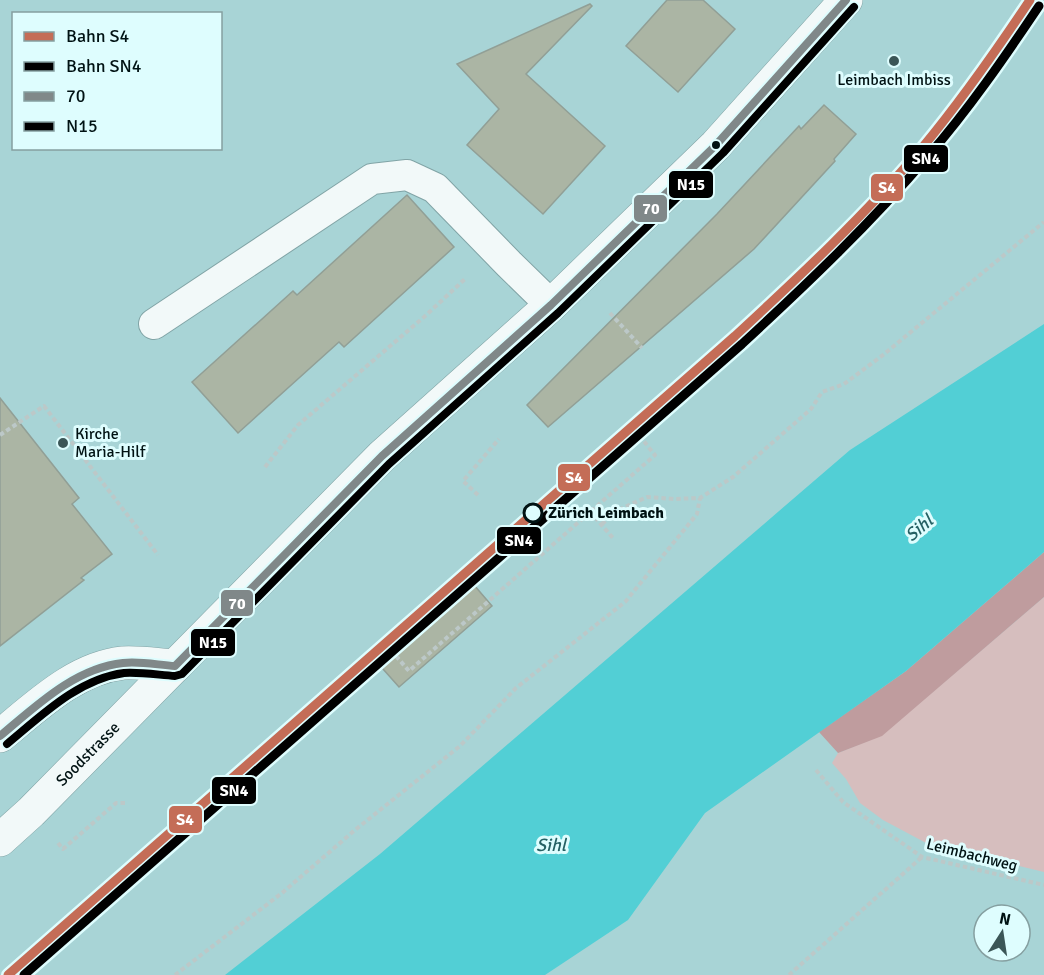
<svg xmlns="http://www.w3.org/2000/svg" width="1044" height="975" font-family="Signika,sans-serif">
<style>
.green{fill:#d6bebe}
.forest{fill:#bf9c9e}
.water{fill:#52cfd5}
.building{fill:#abb5a4;stroke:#919f96;stroke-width:1.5}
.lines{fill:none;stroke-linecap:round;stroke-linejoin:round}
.lane-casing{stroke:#81a4a6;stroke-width:32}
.secondary-casing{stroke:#81a4a6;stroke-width:34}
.primary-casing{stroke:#81a4a6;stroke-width:34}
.path{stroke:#bcc8c8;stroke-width:4;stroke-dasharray:4.5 3;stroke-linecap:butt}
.lane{stroke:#f2f9f9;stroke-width:30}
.secondary{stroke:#f2f9f9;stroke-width:33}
.primary{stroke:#f2f9f9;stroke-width:33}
.bus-1-casing{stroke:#defdfe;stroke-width:12}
.bus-2-casing{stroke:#defdfe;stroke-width:12}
.bus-1{stroke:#808889;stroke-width:8}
.bus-2{stroke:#000;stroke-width:8}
.rail-1-casing{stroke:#defdfe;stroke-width:14}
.rail-2-casing{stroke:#defdfe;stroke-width:14}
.rail-1{stroke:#c46d57;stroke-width:9}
.rail-2{stroke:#000;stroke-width:9}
.poi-dot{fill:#3b5657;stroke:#defdfe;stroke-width:2}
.bus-dot{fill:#001213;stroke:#defdfe;stroke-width:2}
.stop-dot{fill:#defdfe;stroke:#001213;stroke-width:3}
.labels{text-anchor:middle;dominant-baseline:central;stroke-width:6;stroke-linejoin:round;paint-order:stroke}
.poi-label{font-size:16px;fill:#001213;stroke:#defdfe}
.stop-label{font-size:16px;font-weight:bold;fill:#001213;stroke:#defdfe;text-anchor:start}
.street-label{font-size:16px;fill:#001213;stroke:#defdfe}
.water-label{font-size:18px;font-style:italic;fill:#256164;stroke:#defdfe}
.line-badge{stroke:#defdfe;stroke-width:2}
.badge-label{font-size:16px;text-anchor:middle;font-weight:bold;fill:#fff}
</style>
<rect width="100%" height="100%" fill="#a8d4d6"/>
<path class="green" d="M1044,597V872L928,844L883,820L860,803L846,779L832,763L838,753L882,735Z"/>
<path class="forest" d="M1044,552V597L882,736L838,753L819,732L906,671Z"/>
<path class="water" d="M1044,324V552L906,671L705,813L628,920L545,975H225L380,854L850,450Z"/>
<g class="building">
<path d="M667,0H703L735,29L678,92L626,46Z"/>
<path d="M590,4L592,6L526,74L605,146L543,214L467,145L499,109L457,64Z"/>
<path d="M824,105L856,134L834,159L835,161L754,249L548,427L527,405L717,214L799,126L801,129Z"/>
<path d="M407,195L454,247L344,347L339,342L238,433L192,382L293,291L297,295Z"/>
<path d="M0,398L79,498L72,504L112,554L81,578L84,580L0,646Z"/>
<path d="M468,578L492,606L399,687L375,660Z"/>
</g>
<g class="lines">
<g class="lane-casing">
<path id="lane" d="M154,324L372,179L407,175L435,188L509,264L551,305"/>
</g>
<g class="secondary-casing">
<path id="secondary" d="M0,736C36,707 75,668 123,663C139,662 159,665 175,666"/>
</g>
<g class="primary-casing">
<g id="primary">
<path id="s1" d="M0,840L31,812L382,456L551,305L716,145L846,0"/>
</g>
</g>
<g class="path">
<path d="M610,313L642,348"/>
<path d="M0,435L44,406L158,555"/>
<path d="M265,467L298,425L424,317L465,279"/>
<path d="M478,495L463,481L499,439"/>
<path d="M585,506L613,538"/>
<path d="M602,524L616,511L647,497L674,499L700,498L733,477L811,409L822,392L844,384L883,355L1044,222"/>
<path d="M396,656L409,671L655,455L642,439"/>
<path d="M816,770L843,802L922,857L1044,885"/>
<path d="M58,843L63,849L116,803H127"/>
<path d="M175,975L282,893L355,830L460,746L516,688L625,602L697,514L700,498"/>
<path d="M789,975L922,857"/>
</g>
<use href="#lane" class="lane"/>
<use href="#secondary" class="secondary"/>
<use href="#primary" class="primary"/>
<g class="bus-1-casing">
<path id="bus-1" d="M0,736C36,706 75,668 123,663C140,661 158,665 175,666L382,456L551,305L716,145L846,0"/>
</g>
<g class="bus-2-casing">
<path id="bus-2" d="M7,744C41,716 78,679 124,673C141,672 159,675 175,676L182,674L389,464L558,313L723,153L854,7"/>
</g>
<use href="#bus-1" class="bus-1"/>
<use href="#bus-2" class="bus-2"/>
<g class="rail-1-casing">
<path id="rail-1" d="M8,975L735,336C800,276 865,215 922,148C961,101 996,51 1030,0"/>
</g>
<g class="rail-2-casing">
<path id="rail-2" d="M24,975L742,344C807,284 871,223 928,156C969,109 1004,58 1039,6"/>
</g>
<use href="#rail-1" class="rail-1"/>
<use href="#rail-2" class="rail-2"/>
</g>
<g class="poi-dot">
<circle cx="894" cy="61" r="6"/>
<circle cx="63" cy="443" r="6"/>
</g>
<circle class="bus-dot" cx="716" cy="145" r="5"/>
<circle class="stop-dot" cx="533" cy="513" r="9"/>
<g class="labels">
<g class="poi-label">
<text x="894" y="80">Leimbach Imbiss</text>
<text x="75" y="434" text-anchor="start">Kirche<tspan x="75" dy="18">Maria-Hilf</tspan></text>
</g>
<g class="stop-label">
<text x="548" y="513">Zürich Leimbach</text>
</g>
<g class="street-label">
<text stroke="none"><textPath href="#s1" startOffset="123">Soodstrasse</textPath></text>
<text transform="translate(972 855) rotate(14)">Leimbachweg</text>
</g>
<g class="water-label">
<text transform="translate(919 528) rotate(-40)">Sihl</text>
<text x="551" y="845">Sihl</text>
</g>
</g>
<g class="line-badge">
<rect x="903" y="144" width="46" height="29" rx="6" fill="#000"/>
<rect x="668" y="170" width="46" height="29" rx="6" fill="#000"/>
<rect x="870" y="173" width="34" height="29" rx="6" fill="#c46d57"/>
<rect x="633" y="194" width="35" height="29" rx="6" fill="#808889"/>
<rect x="557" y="463" width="34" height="29" rx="6" fill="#c46d57"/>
<rect x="496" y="526" width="46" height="29" rx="6" fill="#000"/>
<rect x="220" y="589" width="34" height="28" rx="6" fill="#808889"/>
<rect x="190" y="628" width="46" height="29" rx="6" fill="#000"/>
<rect x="211" y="776" width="46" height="29" rx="6" fill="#000"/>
<rect x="168" y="805" width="35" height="29" rx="6" fill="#c46d57"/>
</g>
<g class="badge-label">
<text x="926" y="164">SN4</text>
<text x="691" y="190">N15</text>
<text x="887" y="193">S4</text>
<text x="651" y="214">70</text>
<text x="574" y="483">S4</text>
<text x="519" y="546">SN4</text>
<text x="237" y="609">70</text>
<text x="213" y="648">N15</text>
<text x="234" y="796">SN4</text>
<text x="185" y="825">S4</text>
</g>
<rect x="12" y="12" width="210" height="138" fill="#defdfe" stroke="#859fa0" stroke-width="1.5"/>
<rect x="24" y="32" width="30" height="9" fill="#c46d57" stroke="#859fa0" stroke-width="1.5"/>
<text x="66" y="42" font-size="18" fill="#001213">Bahn S4</text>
<rect x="24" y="62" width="30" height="9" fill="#000000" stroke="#859fa0" stroke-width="1.5"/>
<text x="66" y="72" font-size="18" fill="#001213">Bahn SN4</text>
<rect x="24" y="92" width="30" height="9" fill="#808889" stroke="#859fa0" stroke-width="1.5"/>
<text x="66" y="102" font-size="18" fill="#001213">70</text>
<rect x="24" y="122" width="30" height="9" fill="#000000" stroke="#859fa0" stroke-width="1.5"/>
<text x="66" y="132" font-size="18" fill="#001213">N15</text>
<g transform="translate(1002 933) rotate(12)"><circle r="28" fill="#defdfe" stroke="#859fa0" stroke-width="1.5"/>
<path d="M0-4.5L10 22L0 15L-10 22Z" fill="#3b5657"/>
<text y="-9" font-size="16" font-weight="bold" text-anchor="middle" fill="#001213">N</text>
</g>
</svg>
